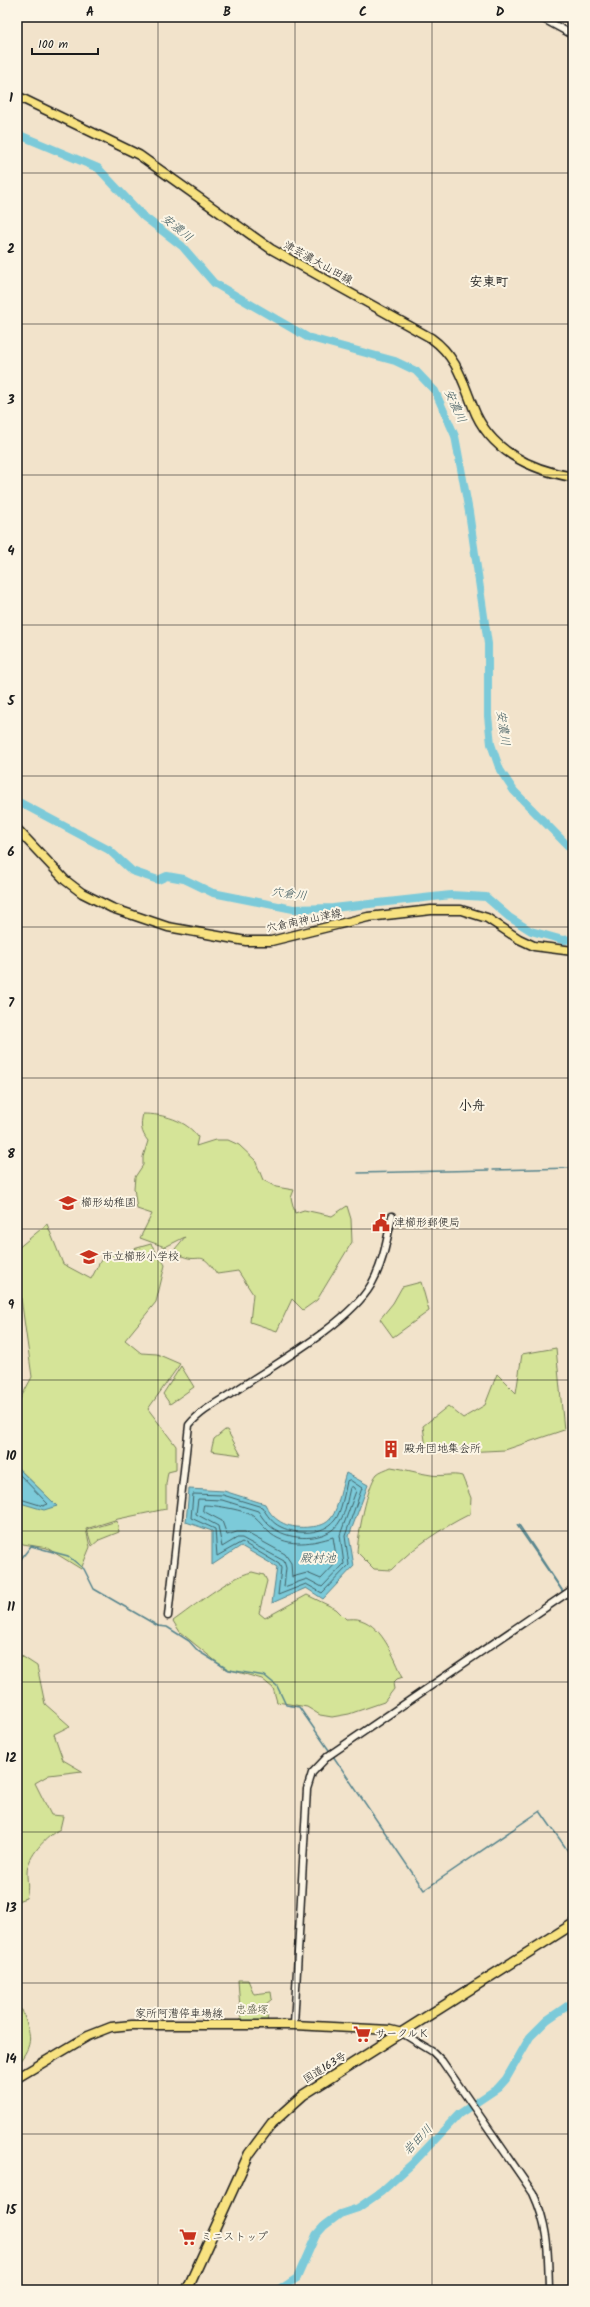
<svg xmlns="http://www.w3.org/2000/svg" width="590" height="2307" font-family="Kalam,'Klee One',sans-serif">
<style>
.green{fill:#d5e498;stroke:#78805a}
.water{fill:#7ccad9;stroke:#56848d}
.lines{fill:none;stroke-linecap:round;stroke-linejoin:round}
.shore{stroke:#426268;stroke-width:1}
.stream{stroke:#56848d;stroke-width:1.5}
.river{stroke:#7ccad9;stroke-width:8}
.minor-casing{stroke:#1c1c1c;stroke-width:9}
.major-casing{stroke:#1c1c1c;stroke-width:11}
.highway-casing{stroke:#1c1c1c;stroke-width:12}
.minor{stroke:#fcf5e5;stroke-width:6}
.major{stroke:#f8e281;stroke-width:8}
.highway{stroke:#f8e281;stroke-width:9}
.grid{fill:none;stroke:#1c1c1c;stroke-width:1;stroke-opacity:0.55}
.labels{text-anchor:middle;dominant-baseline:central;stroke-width:4;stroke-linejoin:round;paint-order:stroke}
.street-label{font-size:11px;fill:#1c1c1c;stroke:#fcf5e5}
.poi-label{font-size:11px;fill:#1c1c1c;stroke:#fcf5e5;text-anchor:start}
.park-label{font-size:11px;fill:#545841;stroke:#fcf5e5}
.water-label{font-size:12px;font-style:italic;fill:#3e595e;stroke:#fcf5e5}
.quarter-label{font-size:13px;font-weight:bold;fill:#1c1c1c;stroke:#fcf5e5}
.neatline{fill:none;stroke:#1c1c1c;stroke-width:1.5}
.grid-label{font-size:13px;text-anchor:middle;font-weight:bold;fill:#1c1c1c}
</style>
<rect width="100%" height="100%" fill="#f2e3cb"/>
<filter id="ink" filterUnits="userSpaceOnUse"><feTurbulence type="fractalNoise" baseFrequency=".025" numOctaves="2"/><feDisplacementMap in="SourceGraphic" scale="8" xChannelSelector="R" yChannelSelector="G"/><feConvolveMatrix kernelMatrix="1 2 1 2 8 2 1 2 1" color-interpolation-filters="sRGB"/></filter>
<g filter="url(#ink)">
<g class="green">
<path d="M143,1114C163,1114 186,1120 198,1137L196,1146L215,1140H228L239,1145L255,1160L263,1180L276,1187L294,1190L291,1198L295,1213L304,1210L332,1216L347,1206L351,1219L352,1242L317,1300L303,1310L292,1299L277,1331L250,1322L253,1294L238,1271L217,1274C200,1248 201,1264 182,1256L175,1249L185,1237L165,1247L140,1238L152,1214L137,1209L134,1188L135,1177L143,1165V1157L148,1141C141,1132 140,1125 143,1114Z"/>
<path d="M47,1224L63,1264L91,1279L102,1258L151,1244L165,1265L156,1302L125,1340L141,1353L157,1354L180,1364L148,1409L176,1446V1470L168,1472L166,1484V1509L118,1519L86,1529L90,1547L81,1569L47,1548L23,1544L17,1539V1502L57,1506L17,1467V1405L32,1377L17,1269V1249Z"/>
<path d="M421,1282L429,1311L393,1337L380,1319L393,1303L402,1287Z"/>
<path d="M556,1348L564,1430L505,1450L464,1452L426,1448L423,1426L448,1406L463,1418L485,1405L497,1374L516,1393L522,1354Z"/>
<path d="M181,1366L194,1387L170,1404L163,1394Z"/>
<path d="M225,1430H227L241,1455L211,1451L214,1439Z"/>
<path d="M391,1467C405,1469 417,1473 431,1475C442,1477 452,1473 462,1476L471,1498L470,1514C440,1529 415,1546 391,1570L374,1569L357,1552C358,1535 367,1486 377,1474C380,1471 387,1469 391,1467Z"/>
<path d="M117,1521L119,1532L99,1540L92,1546L87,1530Z"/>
<path d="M252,1572L264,1575L267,1581L259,1613L265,1618L307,1595L336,1609L346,1619C350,1619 357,1618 361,1620C383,1627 394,1658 403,1677L397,1679L393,1683L394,1689L384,1702L349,1714L332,1717L320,1715L307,1707L277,1702L273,1688L262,1679L224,1668L180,1632L173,1621C193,1607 229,1577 252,1572Z"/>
<path d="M17,1653L37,1666L45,1704L70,1726L54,1734L63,1760L82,1771L49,1775L35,1783L51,1815L63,1816L60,1829C47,1836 27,1856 27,1873C27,1884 29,1886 26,1898L17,1901Z"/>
<path d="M238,1980H248L254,1994L271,1992L272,1999L266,2004L268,2023H241Z"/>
<path d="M17,2009L22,2010C31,2036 35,2042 17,2065Z"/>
</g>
<g class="water">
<path d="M17,1467L57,1506L44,1510L17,1502Z"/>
<path d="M346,1473L368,1485L349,1536L354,1566L323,1599L306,1588L272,1603L277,1567L241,1546L212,1565V1531L186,1522L189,1489L224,1491L265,1504C274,1523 290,1529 310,1527C319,1526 326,1525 332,1517C338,1509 342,1484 346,1473Z"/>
</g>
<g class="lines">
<g class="shore">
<path d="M17,1472L48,1504L43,1506L17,1498"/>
<path d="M350,1480L362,1488L345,1536L349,1565L322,1593L306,1584L278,1595L281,1568L279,1564L242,1542L217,1556L215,1529L191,1518L193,1494L223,1495L262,1507C267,1515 272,1523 281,1527C297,1535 323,1535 335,1520C341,1513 345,1491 347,1481Z"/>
<path d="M353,1487L356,1491L340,1535L344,1564L322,1587L307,1579L284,1587L286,1568L284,1561L242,1538H237L222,1547L218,1526L196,1514L198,1499L222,1500L258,1511C263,1519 269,1527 278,1531C295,1541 329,1541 340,1521C346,1512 347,1499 350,1488Z"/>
<path d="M204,1505C214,1505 247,1510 254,1517C260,1522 265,1529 271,1534C289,1548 314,1543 333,1537L337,1562L321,1579L307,1573L292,1577L291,1563L285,1554L245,1532H237L227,1535L222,1521L203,1511Z"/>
</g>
<g class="stream">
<path d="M493,1170L573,1168"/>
<path d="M358,1173L489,1170"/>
<path d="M517,1525L563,1592"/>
<path d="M519,1525L564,1593"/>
<path d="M17,1564L31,1546L68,1556L84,1569L94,1589L158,1626L167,1627L189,1641L198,1651L229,1670L265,1676L277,1686L286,1705L299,1707L331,1753"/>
<path d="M333,1756L424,1890L540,1811L568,1851H573"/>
</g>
<g class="river">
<path d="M17,134L98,168L143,216L182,246L214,283L307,337L395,361L416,371L435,391L455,436L469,512L488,644V716L491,744L500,770L514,791L573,851"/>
<path d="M17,801L109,850L132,871L158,880L167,876L184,879L213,893L293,909L333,908L451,895L486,897L509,917L531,931L563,940L573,939"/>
<path d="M279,2290L297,2278L316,2235L324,2226L340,2214L358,2208L381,2192L413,2163L459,2114L498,2088L506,2079L530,2037L547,2020L573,2002"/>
</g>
<g class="minor-casing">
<g id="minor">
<path d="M540,17L573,35"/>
<path d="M168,1616L189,1425C201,1410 222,1400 238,1389C275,1364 349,1323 371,1285C383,1264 387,1240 392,1216"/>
<path d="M294,2025L307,1789L312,1773L328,1756L573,1589"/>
<path d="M402,2033L433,2052L442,2061L533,2193C549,2227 548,2254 549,2290"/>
</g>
</g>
<g class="major-casing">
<g id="major">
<path d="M17,96L139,155L271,249L431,338C456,356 462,379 473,407C489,450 530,470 573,477"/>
<path d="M17,829L65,880L82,893L112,908L168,927L246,941H271L368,917L431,910H461L487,918L519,939L534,946L573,951"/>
<path d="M17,2078L88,2036L111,2027L132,2025H294L390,2030L402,2033"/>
</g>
</g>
<g class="highway-casing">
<path id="highway" d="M187,2290L249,2154L272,2123L303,2095L573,1924"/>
</g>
<use href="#minor" class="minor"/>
<use href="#major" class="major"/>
<use href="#highway" class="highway"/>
</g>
</g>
<path class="grid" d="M158,17V2290M295,17V2290M432,17V2290M17,173H573M17,324H573M17,475H573M17,625H573M17,776H573M17,927H573M17,1078H573M17,1229H573M17,1380H573M17,1531H573M17,1682H573M17,1832H573M17,1983H573M17,2134H573"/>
<defs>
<g id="school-bare" transform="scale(1.38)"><path d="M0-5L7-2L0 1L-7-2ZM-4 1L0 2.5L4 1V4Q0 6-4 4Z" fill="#c8321e" stroke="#fcf5e5" stroke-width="2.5" paint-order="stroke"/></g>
<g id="civic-bare" transform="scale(1.38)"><path d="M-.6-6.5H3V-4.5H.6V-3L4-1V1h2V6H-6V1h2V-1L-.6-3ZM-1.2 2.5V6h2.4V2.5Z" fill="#c8321e" stroke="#fcf5e5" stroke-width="2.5" paint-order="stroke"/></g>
<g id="building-bare" transform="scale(1.38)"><path d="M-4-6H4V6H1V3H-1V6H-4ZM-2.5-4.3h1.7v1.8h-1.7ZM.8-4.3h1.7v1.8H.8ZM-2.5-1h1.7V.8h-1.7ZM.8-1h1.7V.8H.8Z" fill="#c8321e" stroke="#fcf5e5" stroke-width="2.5" paint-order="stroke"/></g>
<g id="supermarket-bare" transform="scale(1.38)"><path d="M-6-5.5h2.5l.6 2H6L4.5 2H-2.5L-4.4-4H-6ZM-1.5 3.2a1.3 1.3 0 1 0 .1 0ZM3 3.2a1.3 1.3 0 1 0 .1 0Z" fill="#c8321e" stroke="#fcf5e5" stroke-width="2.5" paint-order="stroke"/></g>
</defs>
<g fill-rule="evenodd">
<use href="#school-bare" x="68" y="1203"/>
<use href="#civic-bare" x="381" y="1223"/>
<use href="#school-bare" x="89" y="1257"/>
<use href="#building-bare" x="391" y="1449"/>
<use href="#supermarket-bare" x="362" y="2034"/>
<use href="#supermarket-bare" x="188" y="2237"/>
</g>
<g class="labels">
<g class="street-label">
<text transform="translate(318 263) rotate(29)">津芸濃大山田線</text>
<text transform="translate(304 921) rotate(-12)">穴倉南神山津線</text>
<text x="179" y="2014">家所阿漕停車場線</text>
<text transform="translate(325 2068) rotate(-32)">国道163号</text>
</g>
<g class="poi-label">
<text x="81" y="1203">櫛形幼稚園</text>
<text x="394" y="1223">津櫛形郵便局</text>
<text x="102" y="1257">市立櫛形小学校</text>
<text x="404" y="1449">殿舟団地集会所</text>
<text x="375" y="2034">サークルＫ</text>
<text x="201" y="2237">ミニストップ</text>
</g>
<g class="park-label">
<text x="252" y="2010">忠盛塚</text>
</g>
<g class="water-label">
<text transform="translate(177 228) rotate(39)">安濃川</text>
<text transform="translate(455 406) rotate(65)">安濃川</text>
<text transform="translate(503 728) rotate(82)">安濃川</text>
<text transform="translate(289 894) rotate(7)">穴倉川</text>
<text x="318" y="1558">殿村池</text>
<text transform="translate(418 2140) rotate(-47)">岩田川</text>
</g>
<g class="quarter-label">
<text x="489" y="282">安東町</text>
<text x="472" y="1106">小舟</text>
</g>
</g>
<rect width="590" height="2307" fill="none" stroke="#fcf5e5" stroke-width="44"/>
<path d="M32 48v6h66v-6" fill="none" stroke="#1c1c1c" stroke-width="2"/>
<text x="38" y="48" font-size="12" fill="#1c1c1c" stroke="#fcf5e5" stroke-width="3" paint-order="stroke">100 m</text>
<rect x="22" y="22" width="546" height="2263" class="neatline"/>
<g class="grid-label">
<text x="90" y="16">A</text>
<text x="227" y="16">B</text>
<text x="363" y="16">C</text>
<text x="500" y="16">D</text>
<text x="11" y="102">1</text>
<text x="11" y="253">2</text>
<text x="11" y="404">3</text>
<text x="11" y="555">4</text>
<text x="11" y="705">5</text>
<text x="11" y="856">6</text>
<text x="11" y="1007">7</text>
<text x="11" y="1158">8</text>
<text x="11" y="1309">9</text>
<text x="11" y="1460">10</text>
<text x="11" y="1611">11</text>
<text x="11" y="1762">12</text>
<text x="11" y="1912">13</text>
<text x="11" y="2063">14</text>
<text x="11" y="2214">15</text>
</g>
</svg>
